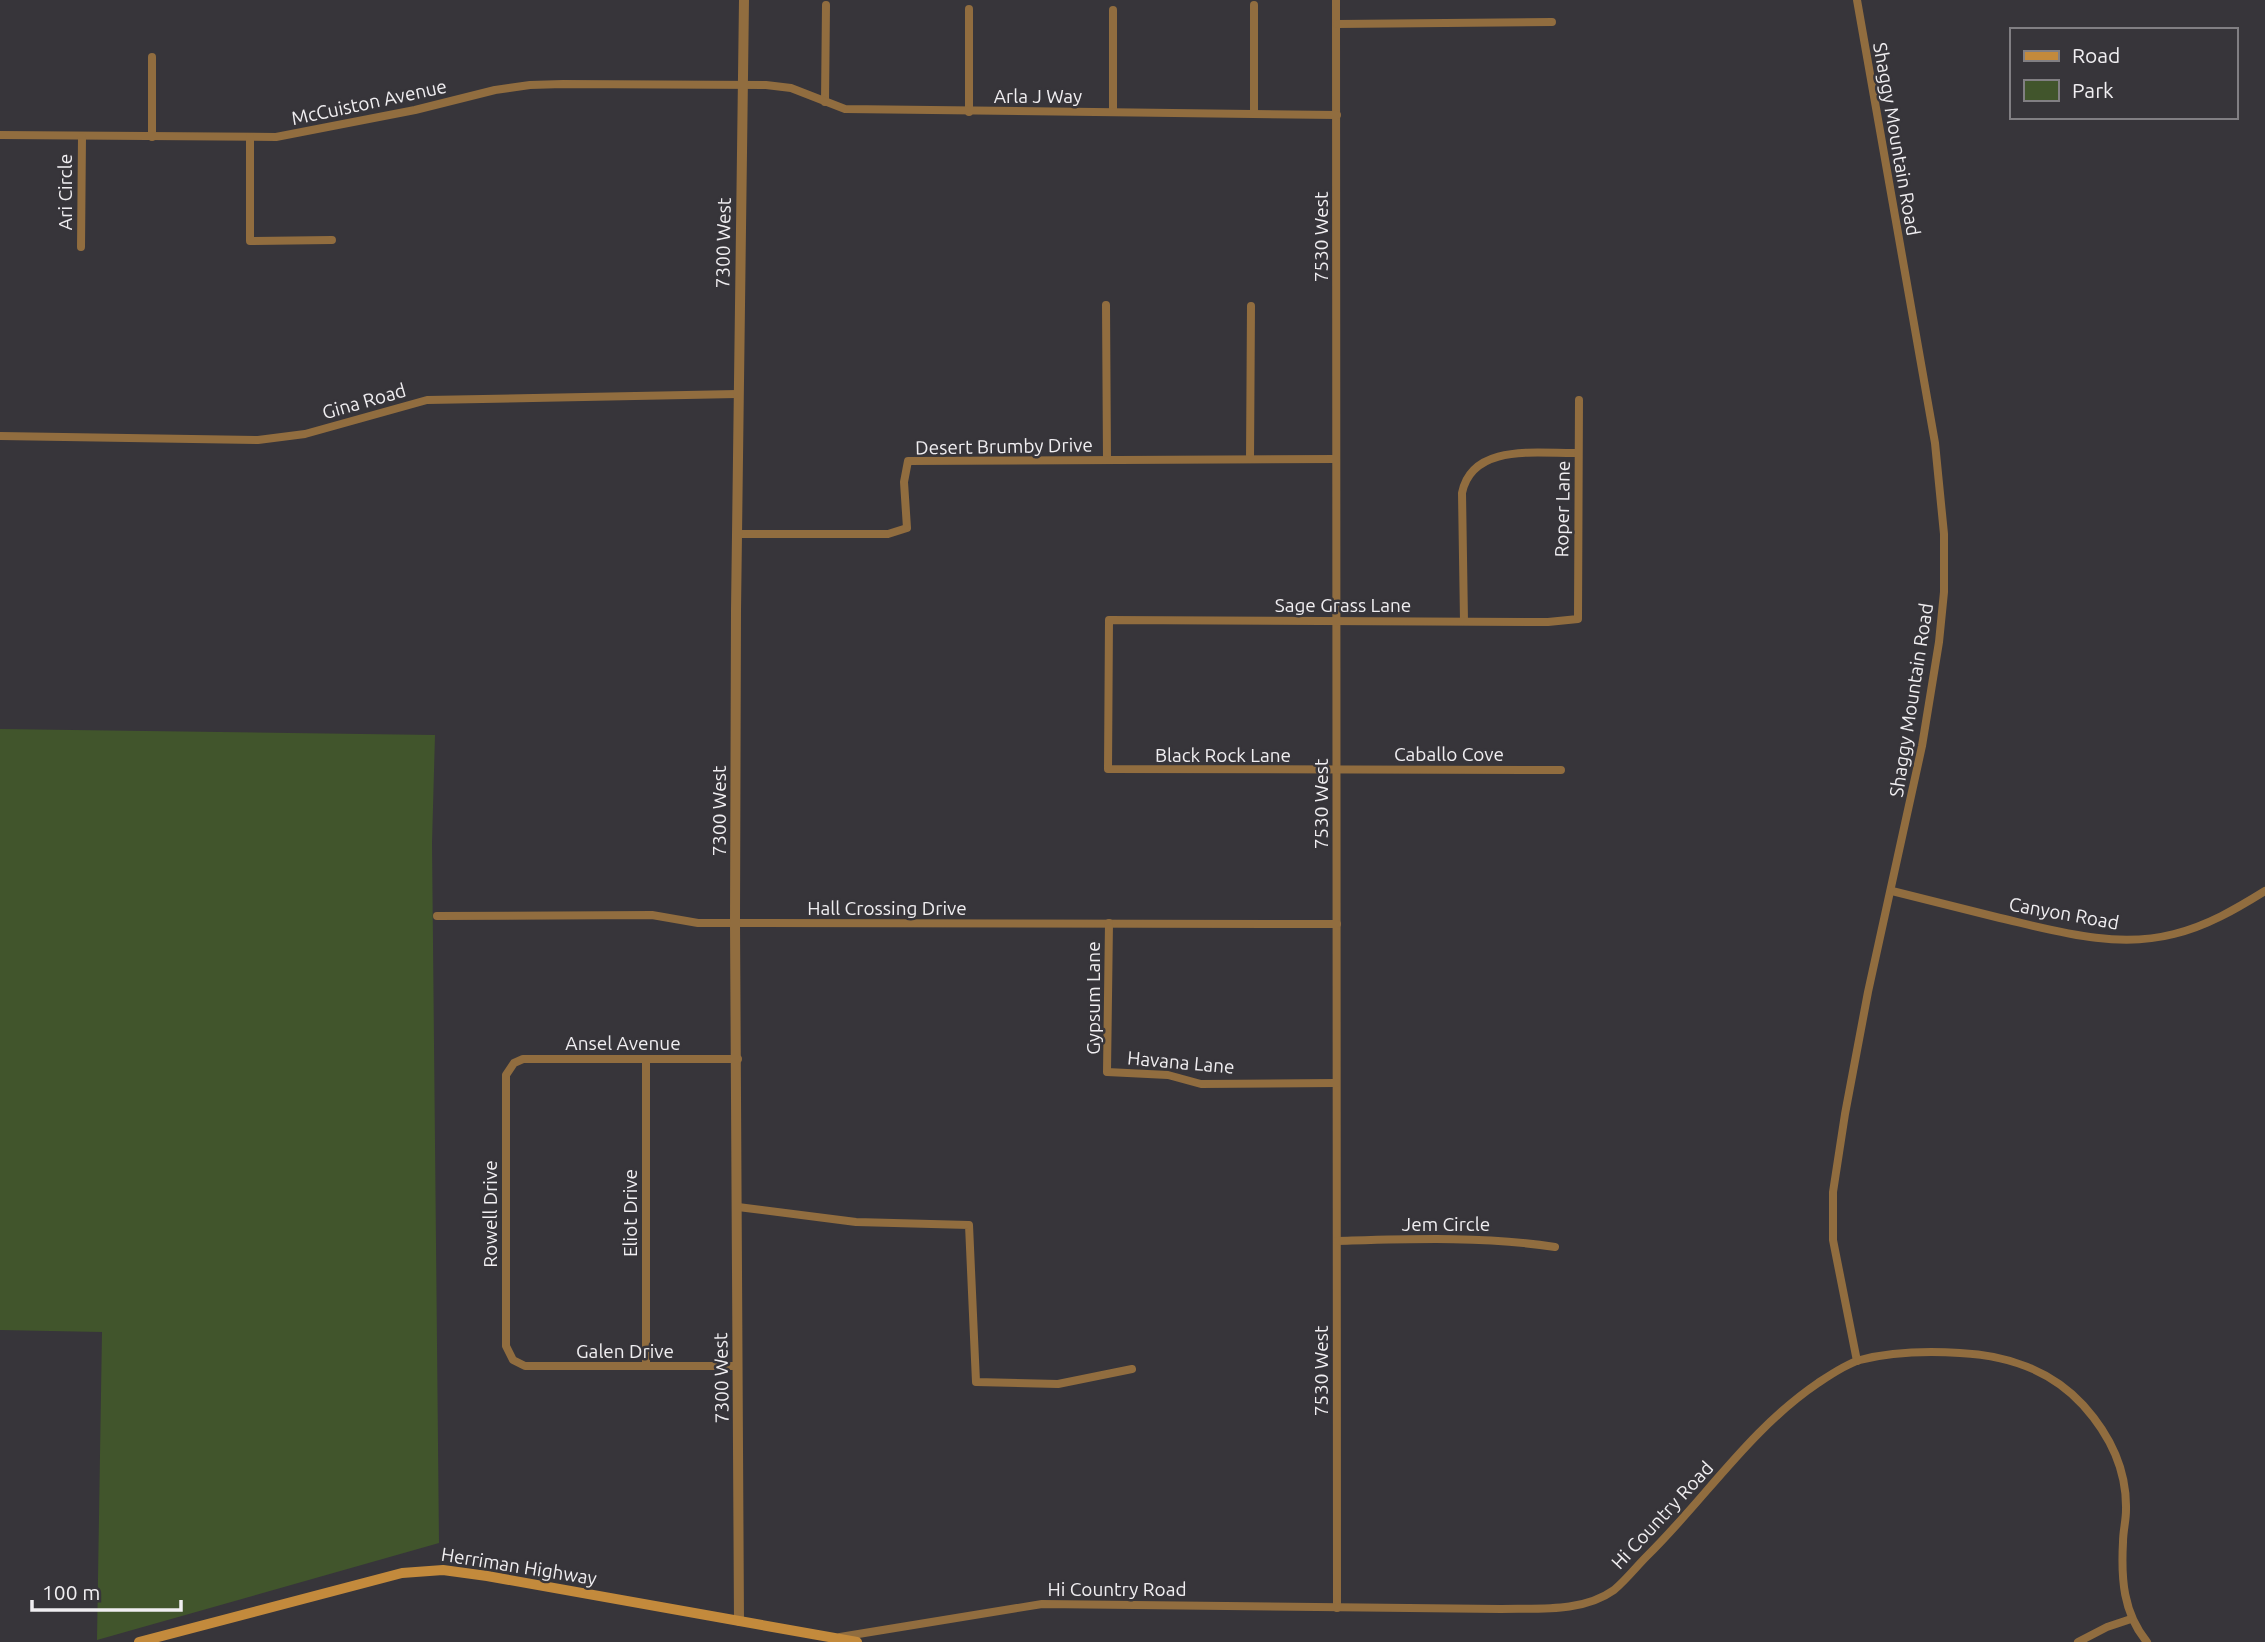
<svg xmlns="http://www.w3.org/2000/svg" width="2265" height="1642" font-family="Ubuntu,sans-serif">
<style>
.green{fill:#41552c}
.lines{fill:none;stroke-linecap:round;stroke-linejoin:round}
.minor{stroke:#916d3f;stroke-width:8}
.tertiary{stroke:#916d3f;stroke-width:10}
.secondary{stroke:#c38a3c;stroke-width:10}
.labels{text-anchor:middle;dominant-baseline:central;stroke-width:5;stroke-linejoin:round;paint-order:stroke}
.street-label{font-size:19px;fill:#f0eef1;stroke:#37353a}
</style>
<rect width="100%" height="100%" fill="#37353a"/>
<path class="green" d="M0,729L435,735L432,843L439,1543L97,1640L102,1332L0,1330Z"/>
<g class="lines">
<g class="minor">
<path d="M1336,0L1337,1608"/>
<path d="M1857,0L1935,443L1944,534V592L1939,642L1922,746L1868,992L1845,1114L1833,1192V1240L1857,1361"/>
<path d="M1254,5V113"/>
<path d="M1337,24L1552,22"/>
<path d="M152,57V137"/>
<path d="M825,102L826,5"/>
<path d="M969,112V9"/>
<path d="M1113,112V10"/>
<path d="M0,135L276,137L415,110L495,90L530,85L563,84L766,85L791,88L845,109L1337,115"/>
<path d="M250,137V241L332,240"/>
<path d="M81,247L82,137"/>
<path d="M1106,305L1107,460"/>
<path d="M0,436L258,440L305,434L427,400L737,394"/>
<path d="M1250,459L1251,306"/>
<path d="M737,534H888L907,528L904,482L908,461L1336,459"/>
<path d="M1464,621L1462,493C1472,442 1540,454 1578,453"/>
<path d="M1561,770L1108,769L1109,620L1548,622L1578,619L1579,400"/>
<path d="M1892,891C1928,900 1964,909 2000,918C2056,931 2116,949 2174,934C2207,926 2236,909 2265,891"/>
<path d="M437,916L652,915L698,923L1337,924"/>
<path d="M1109,923L1107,1072L1168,1075L1201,1084L1336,1083"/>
<path d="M646,1059V1366"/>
<path d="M738,1059H523L514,1063L506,1075V1346L513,1360L525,1366H738"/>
<path d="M738,1207L856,1222L969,1225L976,1382L1058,1384L1132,1369"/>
<path d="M1337,1241C1410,1239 1482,1236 1555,1247"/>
<path d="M840,1637L1042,1604L1501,1609C1537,1608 1582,1613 1614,1590C1626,1580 1636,1567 1647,1556C1705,1499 1750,1429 1818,1383C1830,1375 1846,1364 1860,1360C1891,1352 1927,1351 1960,1353C2006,1355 2051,1370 2083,1405C2110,1435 2127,1470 2126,1510C2126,1521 2123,1531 2123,1542C2121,1578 2123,1613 2147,1642"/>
<path d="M2078,1642L2107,1627L2131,1619"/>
</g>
<path class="tertiary" d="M739,1621L735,923L736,611L744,0"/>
<path class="secondary" d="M139,1642L402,1573L443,1570L487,1576L857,1642"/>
</g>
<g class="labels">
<g class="street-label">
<text x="1038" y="96">Arla J Way</text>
<text transform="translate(369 102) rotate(-12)">McCuiston Avenue</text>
<text transform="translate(1897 139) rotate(80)">Shaggy Mountain Road</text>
<text transform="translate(65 192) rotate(-90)">Ari Circle</text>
<text transform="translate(1321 237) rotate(-90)">7530 West</text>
<text transform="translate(723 243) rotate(-89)">7300 West</text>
<text transform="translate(364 401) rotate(-16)">Gina Road</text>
<text transform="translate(1004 446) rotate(-1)">Desert Brumby Drive</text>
<text transform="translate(1562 509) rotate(-89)">Roper Lane</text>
<text x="1343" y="605">Sage Grass Lane</text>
<text transform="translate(1911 700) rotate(-81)">Shaggy Mountain Road</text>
<text x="1449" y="754">Caballo Cove</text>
<text x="1223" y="755">Black Rock Lane</text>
<text transform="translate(1321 804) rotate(-90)">7530 West</text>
<text transform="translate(719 811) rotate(-90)">7300 West</text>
<text x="887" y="908">Hall Crossing Drive</text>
<text transform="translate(2064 913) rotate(10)">Canyon Road</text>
<text transform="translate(1093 998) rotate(-90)">Gypsum Lane</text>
<text x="623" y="1043">Ansel Avenue</text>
<text transform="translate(1181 1062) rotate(5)">Havana Lane</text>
<text transform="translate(630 1213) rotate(-90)">Eliot Drive</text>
<text transform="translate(490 1214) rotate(-90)">Rowell Drive</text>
<text x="1446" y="1224">Jem Circle</text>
<text x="625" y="1351">Galen Drive</text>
<text transform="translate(1321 1371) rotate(-90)">7530 West</text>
<text transform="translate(721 1378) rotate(-91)">7300 West</text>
<text transform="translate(1662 1515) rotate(-47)">Hi Country Road</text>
<text transform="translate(519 1566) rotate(9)">Herriman Highway</text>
<text x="1117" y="1589">Hi Country Road</text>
</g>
</g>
<rect x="2010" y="28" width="228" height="91" fill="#37353a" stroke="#817f83" stroke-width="2"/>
<rect x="2024" y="51" width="35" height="10" fill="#c38a3c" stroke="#817f83" stroke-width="2"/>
<text x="2072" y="63" font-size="21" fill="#f0eef1">Road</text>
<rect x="2024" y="80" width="35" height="21" fill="#41552c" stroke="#817f83" stroke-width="2"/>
<text x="2072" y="98" font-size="21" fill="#f0eef1">Park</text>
<path d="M32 1600v10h149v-10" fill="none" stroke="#f0eef1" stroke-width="3.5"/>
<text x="42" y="1600" font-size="21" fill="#f0eef1" stroke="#37353a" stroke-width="5" paint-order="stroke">100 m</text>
</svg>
